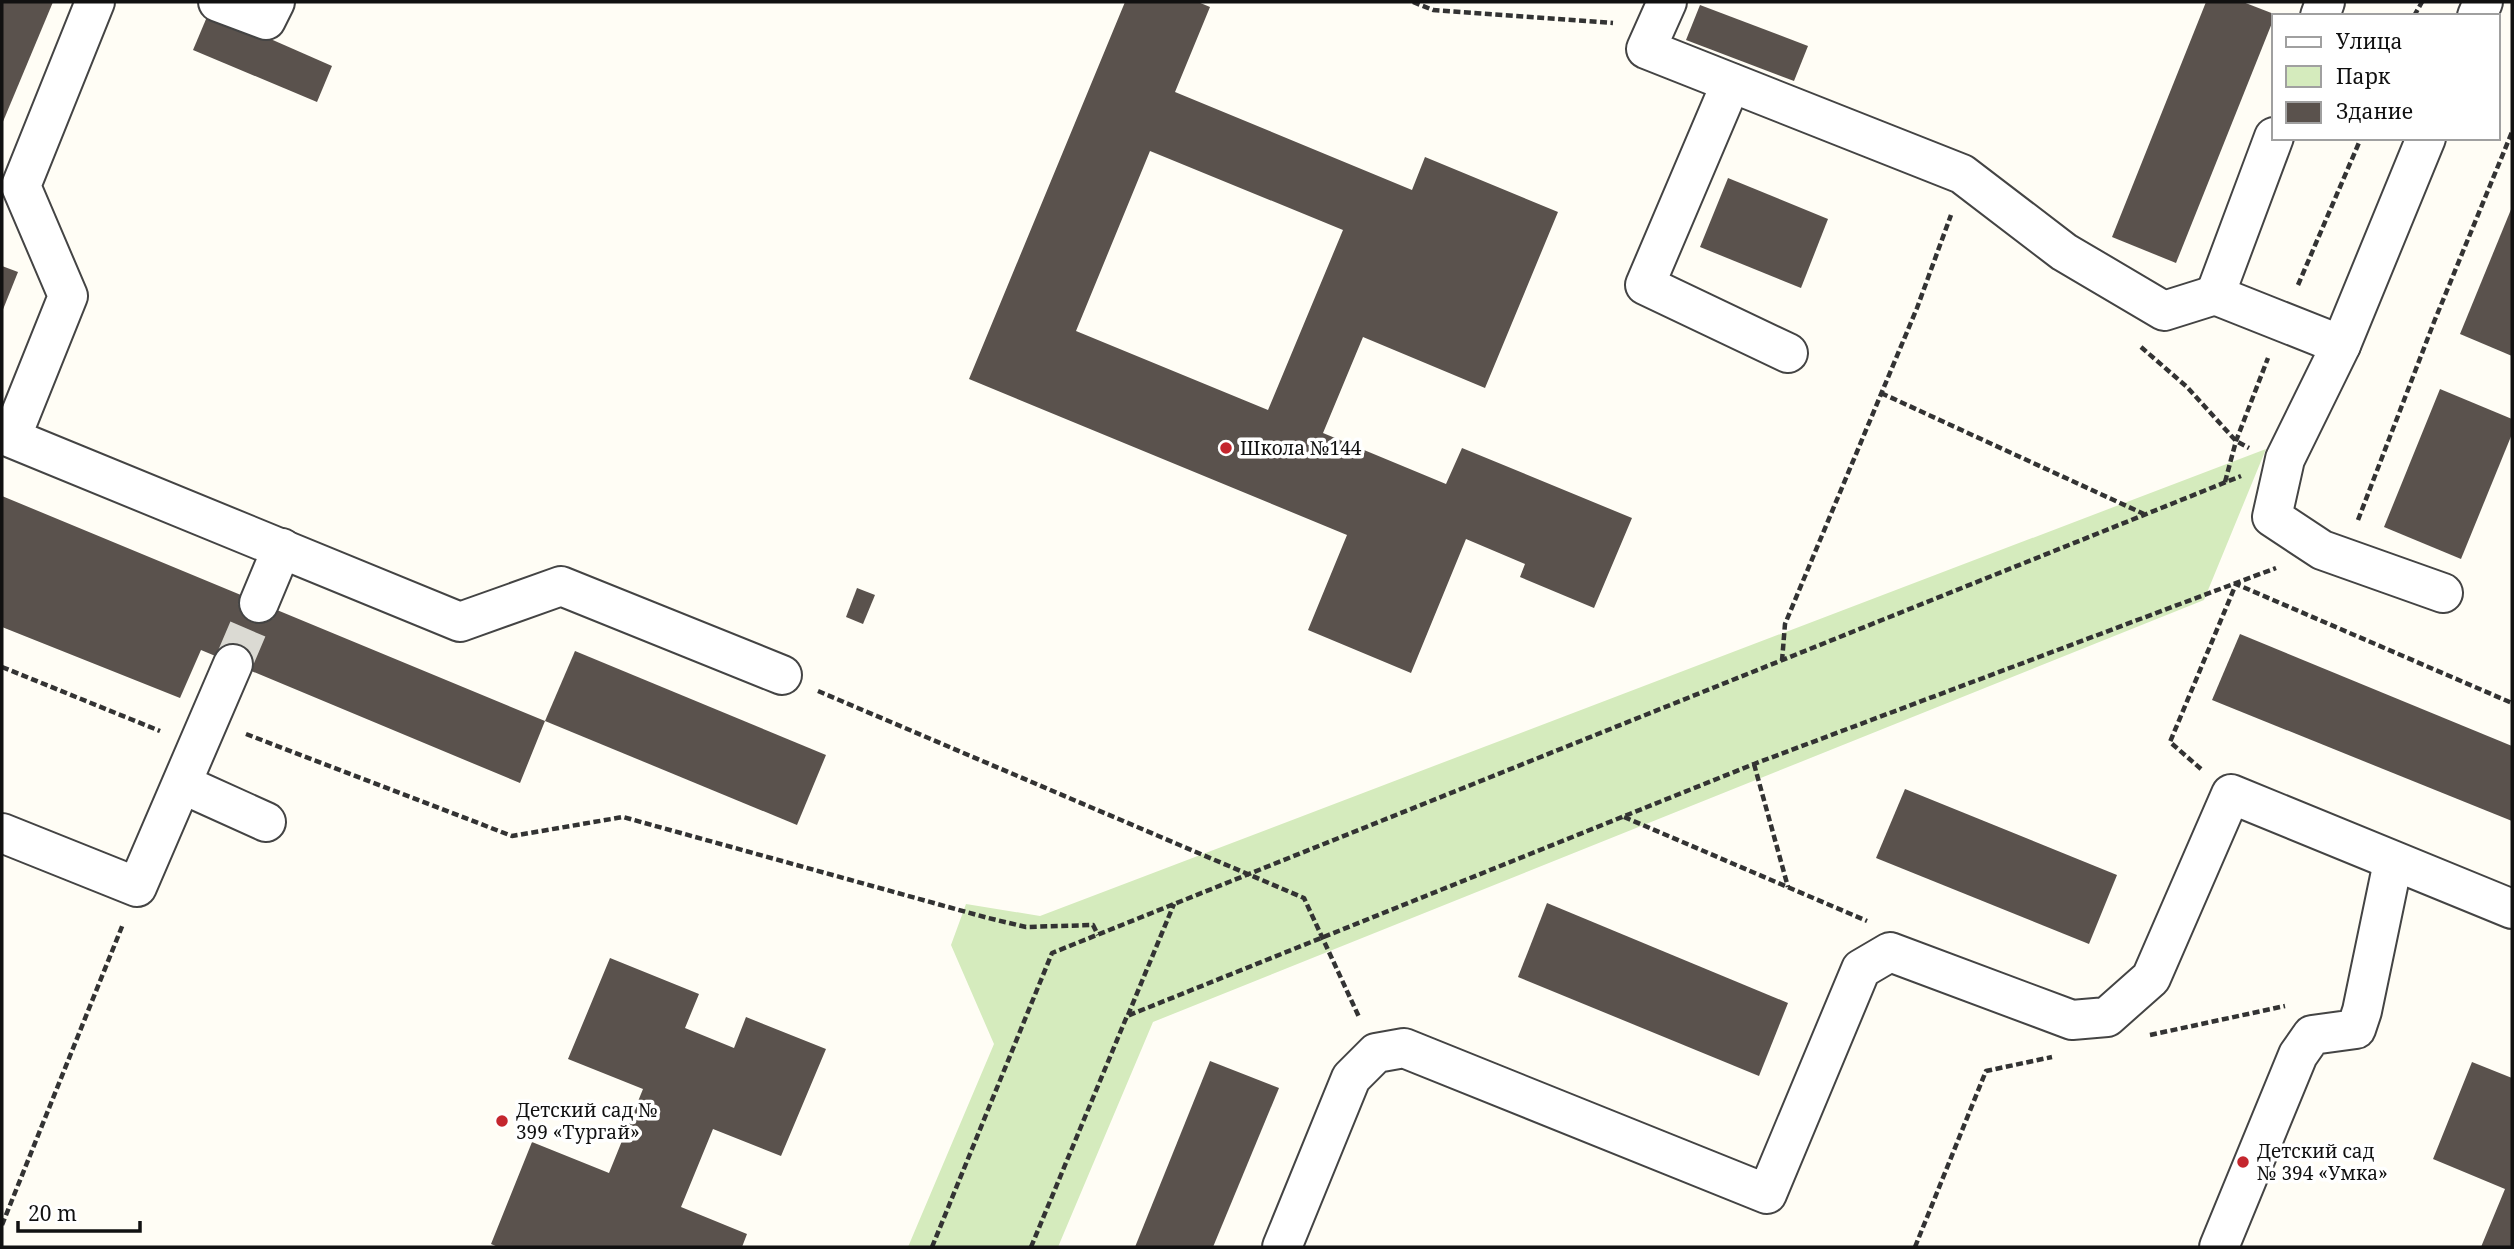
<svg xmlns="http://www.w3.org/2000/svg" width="2514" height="1249" font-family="'Noto Serif',serif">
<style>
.green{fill:#d5ebbd}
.building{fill:#5a524d;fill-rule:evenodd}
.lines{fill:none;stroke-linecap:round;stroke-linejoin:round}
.minor-tunnel{stroke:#dbdad3;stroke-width:38;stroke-dasharray:38 19;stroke-linecap:butt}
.minor-casing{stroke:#444;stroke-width:42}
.path{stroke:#333;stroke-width:4.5;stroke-dasharray:7 3.5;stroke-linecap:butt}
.minor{stroke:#fff;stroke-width:38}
.poi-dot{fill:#c4262e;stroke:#fff;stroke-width:2.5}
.labels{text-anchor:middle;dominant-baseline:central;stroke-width:7;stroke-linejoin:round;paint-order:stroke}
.poi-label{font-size:19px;fill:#111;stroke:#fff;text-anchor:start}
</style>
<rect width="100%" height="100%" fill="#fffdf5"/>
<path class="green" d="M2266,449L2204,600L1153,1022L1058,1247H908L994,1044L951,945L966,904L1040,916Z"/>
<g class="building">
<path d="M2,2H53L2,124Z"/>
<path d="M1125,2H1198L1210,7L1175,92L1412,190L1425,157L1558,212L1485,388L1363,337L1323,433L1446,484L1462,448L1632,518L1594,608L1520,577L1525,564L1466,539L1411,673L1308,630L1347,535L969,379ZM1150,151L1343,230L1268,410L1076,331Z"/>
<path d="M2206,2H2243L2274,14V18L2176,263L2112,237Z"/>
<path d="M1700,5L1808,46L1794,81L1686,40Z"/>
<path d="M209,12L332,66L317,102L193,50Z"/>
<path d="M1728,178L1828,219L1801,288L1700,247Z"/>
<path d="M2512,207V356L2460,334Z"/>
<path d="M2,266L18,272L2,312Z"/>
<path d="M2440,389L2512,419V434L2461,559L2384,527Z"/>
<path d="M2,496L545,721L520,783L201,650L180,698L2,627Z"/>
<path d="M857,588L875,595L863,624L846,617Z"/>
<path d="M2240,634L2512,746V821L2212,700Z"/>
<path d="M575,651L826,755L797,825L545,721Z"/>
<path d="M1905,789L2117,875L2089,944L1876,858Z"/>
<path d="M1547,903L1788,1003L1759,1076L1518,977Z"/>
<path d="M610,958L699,994L685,1028L734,1048L746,1017L826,1049L781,1156L713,1129L681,1207L747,1234L742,1247H498L491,1244L532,1142L609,1173L643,1089L568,1059Z"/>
<path d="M1210,1061L1279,1088L1213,1247H1135Z"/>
<path d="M2472,1062L2512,1078V1247H2481L2505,1189L2433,1159Z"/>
</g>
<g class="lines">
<path class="minor-tunnel" d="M233,664L259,603"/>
<g class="minor-casing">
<g id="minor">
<path d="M95,2L21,186L68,296L11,438L460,622L561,586L782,675"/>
<path d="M218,2L266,20L275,2"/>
<path d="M1667,2L1646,49L1962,174L2064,252L2164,311L2215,295"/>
<path d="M2320,16L2325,2"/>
<path d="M2477,16L2483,2"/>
<path d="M1731,83L1645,285L1788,353"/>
<path d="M2274,137L2215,295L2341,345"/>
<path d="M2426,138L2341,345L2285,459L2272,517L2322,550L2443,593"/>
<path d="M259,603L282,548"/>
<path d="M182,784L266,822"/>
<path d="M2,833L137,887L233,664"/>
<path d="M1282,1247L1351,1078L1376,1053L1404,1048L1767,1194L1861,969L1890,952L2072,1020L2107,1017L2151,978L2231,794L2512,909"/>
<path d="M2219,1247L2298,1055L2312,1035L2356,1029L2362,1011L2393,862"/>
</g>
</g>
<g class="path">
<path d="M1413,2L1433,10L1613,23"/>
<path d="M2414,16L2422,2"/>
<path d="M2298,285L2361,138"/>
<path d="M2141,347L2187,387L2236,441L2249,448"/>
<path d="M1881,393L2144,514"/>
<path d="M2225,482L2236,441L2268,358"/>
<path d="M2358,520L2434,322L2512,132"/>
<path d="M1782,661L1785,624L1917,308L1951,215"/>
<path d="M2,667L160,731"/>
<path d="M818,691L1304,898L1359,1017"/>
<path d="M246,734L512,836L623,817L988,918L1026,927L1093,925L1098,935"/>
<path d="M1754,764L1788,887"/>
<path d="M2201,769L2170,742L2236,584L2512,703"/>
<path d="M1624,817L1867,921"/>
<path d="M1128,1015L1174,904"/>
<path d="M2150,1035L2285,1006"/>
<path d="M2,1225L123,924"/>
<path d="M932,1247L1052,953L2241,476"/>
<path d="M1031,1247L1127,1016L1754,764L2276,568"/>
<path d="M1915,1247L1986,1071L2052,1057"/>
</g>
<use href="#minor" class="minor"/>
</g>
<g class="poi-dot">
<circle cx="1226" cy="448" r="7"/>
<circle cx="502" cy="1121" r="7"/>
<circle cx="2243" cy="1162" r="7"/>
</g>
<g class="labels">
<g class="poi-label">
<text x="1240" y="448">Школа №144</text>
<text x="516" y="1110">Детский сад №<tspan x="516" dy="22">399 «Тургай»</tspan></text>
<text x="2257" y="1151">Детский сад<tspan x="2257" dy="22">№ 394 «Умка»</tspan></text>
</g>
</g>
<rect width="2514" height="1249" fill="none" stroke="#111111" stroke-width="7"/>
<rect x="2272" y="14" width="228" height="126" fill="#ffffff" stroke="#a0a0a0" stroke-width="2"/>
<rect x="2286" y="37" width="35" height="10" fill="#ffffff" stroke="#a0a0a0" stroke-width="2"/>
<text x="2336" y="49" font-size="21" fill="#111111">Улица</text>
<rect x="2286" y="66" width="35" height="21" fill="#d5ebbd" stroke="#a0a0a0" stroke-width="2"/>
<text x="2336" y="84" font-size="21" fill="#111111">Парк</text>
<rect x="2286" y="102" width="35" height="21" fill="#5a524d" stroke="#a0a0a0" stroke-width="2"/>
<text x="2336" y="119" font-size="21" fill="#111111">Здание</text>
<path d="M18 1221v10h122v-10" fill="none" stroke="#111111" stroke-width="3.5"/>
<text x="28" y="1221" font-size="21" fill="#111111" stroke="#ffffff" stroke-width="5" paint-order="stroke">20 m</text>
</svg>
